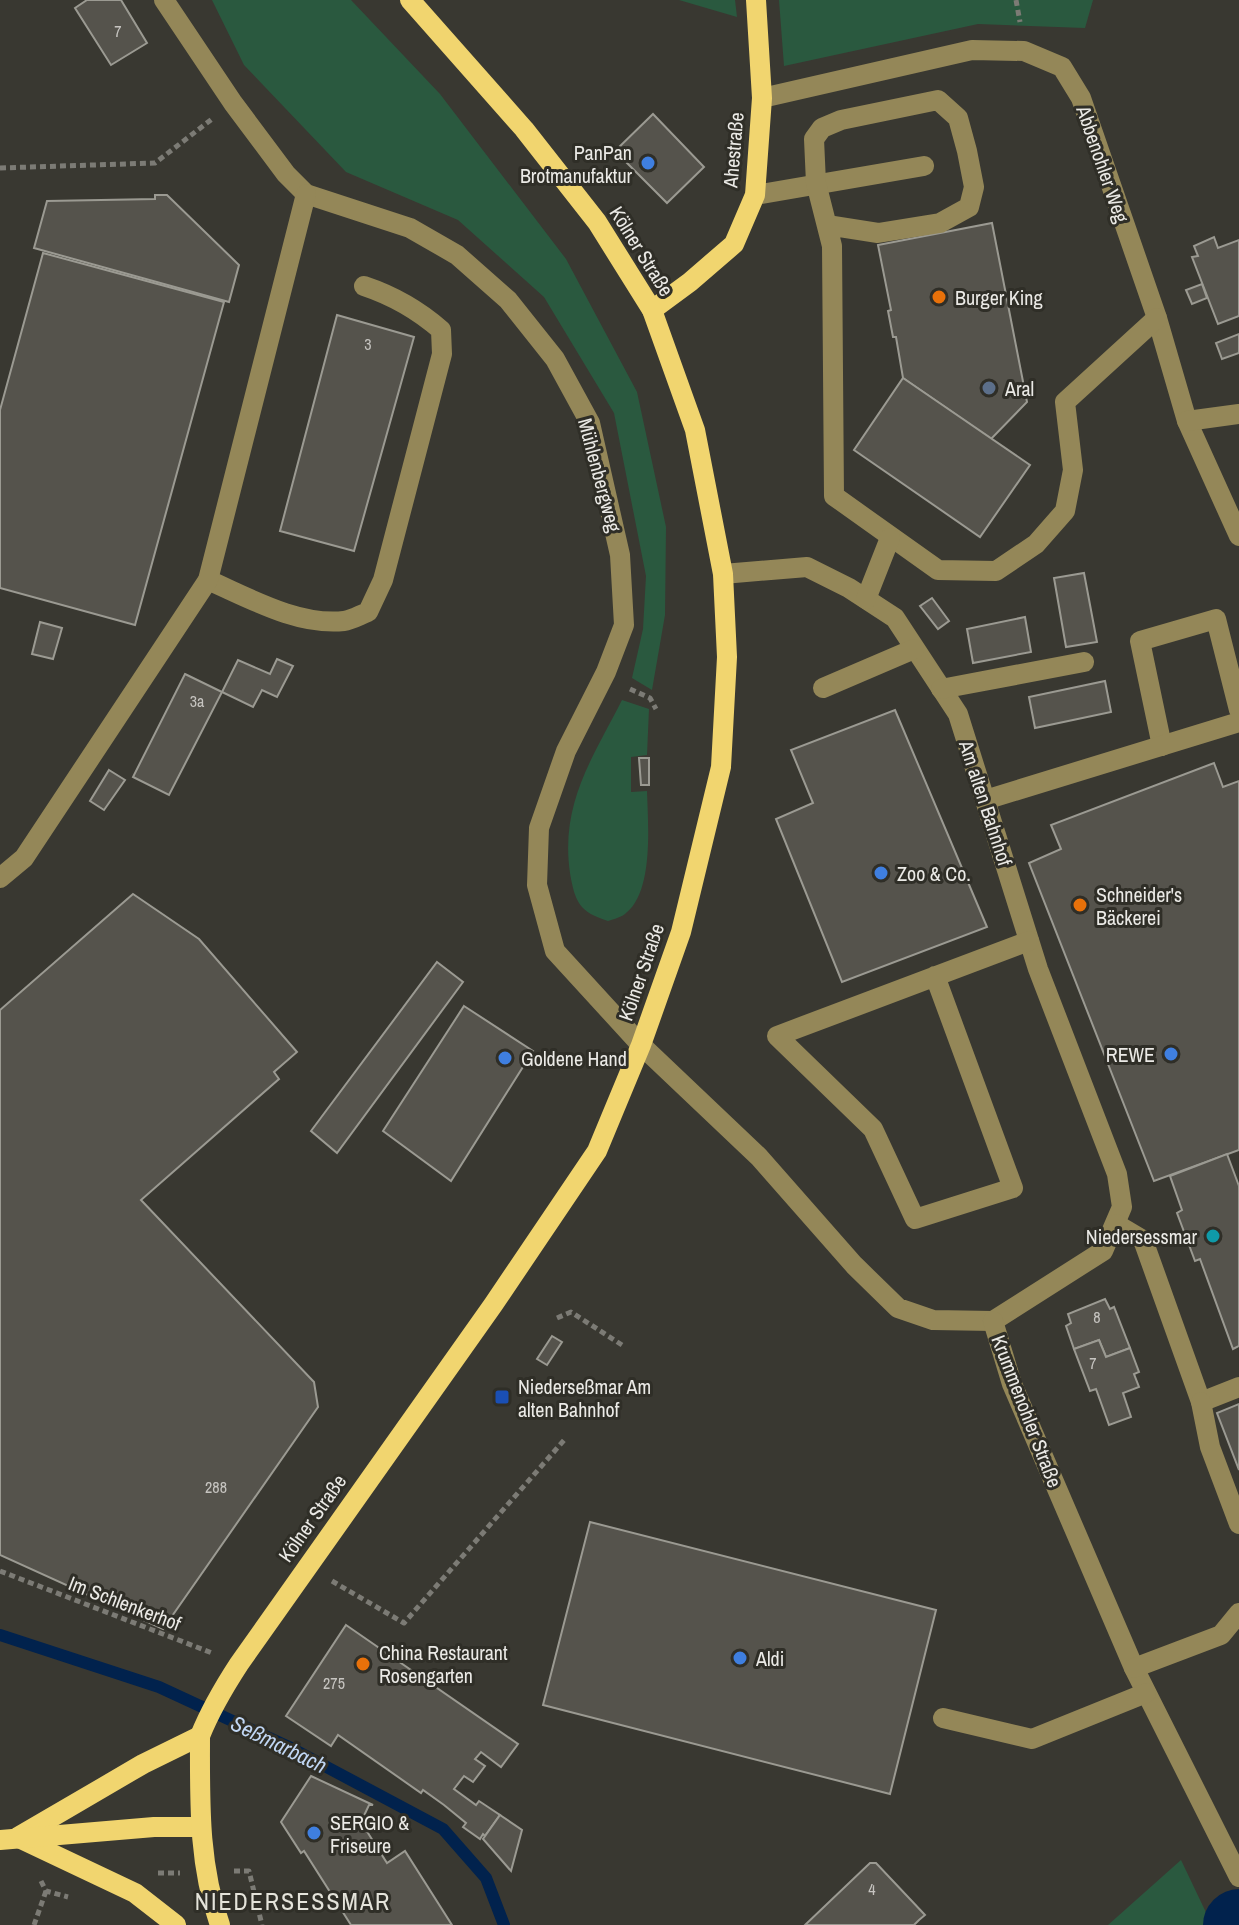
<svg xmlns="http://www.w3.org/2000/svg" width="1239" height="1925" font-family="'Archivo Narrow',sans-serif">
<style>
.green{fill:#2a593f}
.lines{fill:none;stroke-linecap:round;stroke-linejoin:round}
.stream{stroke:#01224d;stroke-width:12}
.river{stroke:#01224d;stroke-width:70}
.building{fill:#55534c;stroke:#9b9a92;stroke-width:2}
.path{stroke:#7c7b75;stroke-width:5;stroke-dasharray:6 4;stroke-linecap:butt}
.minor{stroke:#948758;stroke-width:20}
.major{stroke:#f1d56f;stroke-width:20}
.shop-dot{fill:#3f7fe0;stroke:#2f2e27;stroke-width:3}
.food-dot{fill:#e8710a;stroke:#2f2e27;stroke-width:3}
.service-dot{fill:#5c6f8a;stroke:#2f2e27;stroke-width:3}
.culture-dot{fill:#0f9aa8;stroke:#2f2e27;stroke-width:3}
.transit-dot{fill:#1a4fb4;stroke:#2f2e27;stroke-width:3}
.labels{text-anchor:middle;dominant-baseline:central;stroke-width:6;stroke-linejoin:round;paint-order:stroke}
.number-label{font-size:16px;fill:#c6c4c0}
.street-label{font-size:20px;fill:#ebeae6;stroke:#2f2e27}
.poi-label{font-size:20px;fill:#ebeae6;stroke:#2f2e27;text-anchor:start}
.water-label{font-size:22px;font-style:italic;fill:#c1d7f4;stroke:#2f2e27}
.quarter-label{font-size:24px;letter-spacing:2px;fill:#e4e3da;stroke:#2f2e27}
</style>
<rect width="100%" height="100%" fill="#393831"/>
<g class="green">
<path d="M212,0H351L440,94L566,259L637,392L666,527L665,615L652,690L632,678L643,629L646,576L614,413L544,297L458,220L346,172L244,65Z"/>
<path d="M679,0H735L737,17Z"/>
<path d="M779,0H1093L1085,28L978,24L784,66Z"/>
<path d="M622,700L649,709L647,755L631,757V792L647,791C648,823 654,891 626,913C622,917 614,919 608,921C580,912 575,903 570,873C560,804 592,759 622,700Z"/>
<path d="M1181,1860L1212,1925H1108Z"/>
</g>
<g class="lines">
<path class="stream" d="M0,1635L159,1687L291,1748L443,1829L486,1878L504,1925"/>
<path class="river" d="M1238,1925L1239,1924"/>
</g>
<g class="building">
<path d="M87,0H121L147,43L111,65L75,8Z"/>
<path d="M653,114L704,167L667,203L615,151Z"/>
<path d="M155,195H167L239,265L229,302L34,248L47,201L155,199Z"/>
<path d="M992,223L1027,402L991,439L903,378L896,337H893L888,311L891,310L878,245Z"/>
<path d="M1214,237L1218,248L1239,240V316L1218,324L1192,257L1198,256L1194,246Z"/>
<path d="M43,253L224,302L135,625L0,588V410Z"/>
<path d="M1202,284L1207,298L1192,304L1186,290Z"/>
<path d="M337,315L414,337L354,551L280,531Z"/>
<path d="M1239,334V353L1222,359L1216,343Z"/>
<path d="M903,378L1030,465L980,537L854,450Z"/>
<path d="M1084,573L1097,642L1066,647L1054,578Z"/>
<path d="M932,598L949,621L938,629L920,606Z"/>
<path d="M1025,617L1031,652L973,663L967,629Z"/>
<path d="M40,622L62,628L53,659L32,654Z"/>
<path d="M277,659L293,666L277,697L262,690L253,707L222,692L238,660L270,674Z"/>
<path d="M185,674L222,692L169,795L133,777Z"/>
<path d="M1105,681L1111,712L1035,728L1029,697Z"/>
<path d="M895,710L987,927L842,982L776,819L813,803L791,750Z"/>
<path d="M639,758H649V785H641Z"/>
<path d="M1214,763L1223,787L1239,781V1150L1154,1181L1029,863L1061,849L1051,825Z"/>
<path d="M109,770L125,780L104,810L90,801Z"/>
<path d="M133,894L199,939L297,1052L274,1072L279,1079L141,1200L314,1382L318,1407L163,1629L0,1555V1010Z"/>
<path d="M437,962L463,982L337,1153L311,1131Z"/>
<path d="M464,1006L533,1051L451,1181L383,1131Z"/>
<path d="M1227,1154L1239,1186V1346L1233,1349L1200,1259L1195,1261L1177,1213L1182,1210L1170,1176Z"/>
<path d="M1105,1299L1110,1309L1114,1307L1130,1348L1106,1357L1099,1340L1074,1349L1066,1326L1071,1323L1068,1314Z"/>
<path d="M552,1336L562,1342L547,1365L537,1359Z"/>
<path d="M1099,1340L1106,1357L1130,1348L1139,1372L1134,1374L1139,1387L1123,1393L1131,1417L1109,1425L1096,1389L1090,1391L1074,1349Z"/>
<path d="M1239,1404V1470L1217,1413Z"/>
<path d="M590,1522L936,1610L890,1794L543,1705Z"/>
<path d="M346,1625L518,1744L501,1767L481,1752L475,1759L485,1766L473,1782L464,1776L454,1789L476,1805L479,1801L500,1815L485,1836L483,1834L480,1839L463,1827L466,1823L444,1805L423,1790L421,1793L338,1735L331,1746L286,1716Z"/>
<path d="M311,1776L373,1805H369L361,1822L387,1863L405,1851L452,1925H351L304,1851L301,1853L281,1822Z"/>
<path d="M500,1815L522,1830L511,1871L483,1839Z"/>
<path d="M870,1863H876L925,1915L919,1920L914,1925H805Z"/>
</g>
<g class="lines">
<g class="path">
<path d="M1016,0L1020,22"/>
<path d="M0,168L155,163L212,119"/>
<path d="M630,689L650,698L656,709"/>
<path d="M557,1318L571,1312L622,1345"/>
<path d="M0,1571L212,1653"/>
<path d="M332,1581L404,1623L566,1438"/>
<path d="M234,1871H249L262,1925"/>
<path d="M158,1873H180"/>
<path d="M41,1881L46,1891L68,1897"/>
<path d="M34,1925L46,1891"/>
</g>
<g class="minor">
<path d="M164,0L233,103L286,174L306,194L410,228L457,255L508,300L555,359L590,423L620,555L624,625L606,672L566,751L539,828L537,885L555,951L641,1045L759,1157L854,1265L898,1308L933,1320L993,1321"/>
<path d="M762,98L972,50L1024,51L1062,67L1081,98L1157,318L1187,421L1239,536"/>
<path d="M755,195L924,166"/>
<path d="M827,225L878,233L940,223L969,207L974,187L967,151L958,118L938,100L841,120L822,128L814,139L816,183L832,246L834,496L938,570L996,571L1036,544L1065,511L1073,470L1065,402L1157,318"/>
<path d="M1187,421L1239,414"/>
<path d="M723,574L807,567L849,588L895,618L958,714L1038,969L1117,1174L1122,1207L1103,1251L993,1321"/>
<path d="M208,580C249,598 298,626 344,621C352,620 360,615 368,612L383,580L442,354L441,330C417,309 394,296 364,286"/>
<path d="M866,599L890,538"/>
<path d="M823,688L914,649"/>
<path d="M941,689L1084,662"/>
<path d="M1162,746L1140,641L1216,619L1239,710"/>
<path d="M985,800L1239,722"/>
<path d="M0,878L24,858L208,580L306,194"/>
<path d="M935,976L1013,1188L915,1219L873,1129L777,1036L1029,941"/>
<path d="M1116,1224L1143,1240L1201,1402L1239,1387"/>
<path d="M993,1321L1012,1384L1134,1668L1239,1877"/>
<path d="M1201,1402L1210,1447L1239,1524"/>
<path d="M1134,1668L1221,1635L1239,1613"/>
<path d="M943,1718L1032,1739L1146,1693"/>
</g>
<g class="major">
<path d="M652,310L690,282L734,244L755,195L762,98L756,0"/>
<path d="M18,1837L143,1764L200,1736"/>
<path d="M21,1839L135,1893L176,1925"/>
<path d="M0,1840L154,1827H201"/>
<path d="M220,1925C198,1864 200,1800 200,1736C210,1711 224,1687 239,1664L493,1305L597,1151L641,1045L681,932L721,767L727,657L723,574L695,430L652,310L597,222L524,129L410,0"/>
</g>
</g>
<g class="shop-dot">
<circle cx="648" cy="163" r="8"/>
<circle cx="881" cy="873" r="8"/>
<circle cx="1171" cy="1054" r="8"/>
<circle cx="505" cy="1058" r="8"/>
<circle cx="740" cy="1658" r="8"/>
<circle cx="314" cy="1833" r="8"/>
</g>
<g class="food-dot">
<circle cx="939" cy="297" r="8"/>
<circle cx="1080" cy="905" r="8"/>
<circle cx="363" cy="1664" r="8"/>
</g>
<circle class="service-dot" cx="989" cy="388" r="8"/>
<circle class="culture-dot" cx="1213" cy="1236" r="8"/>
<rect class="transit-dot" x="494" y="1389" width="16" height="16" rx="4"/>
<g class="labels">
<g class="number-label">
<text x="118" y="31">7</text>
<text x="368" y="344">3</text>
<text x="197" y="701">3a</text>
<text x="1097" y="1317">8</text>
<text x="1093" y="1363">7</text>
<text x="216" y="1487">288</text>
<text x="334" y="1683">275</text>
<text x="872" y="1889">4</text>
</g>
<g class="street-label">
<text transform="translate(733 150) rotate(-85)">Ahestraße</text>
<text transform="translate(1103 164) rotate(71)">Abbenohler Weg</text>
<text transform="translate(642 251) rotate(58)">Kölner Straße</text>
<text transform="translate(600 475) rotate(75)">Mühlenbergweg</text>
<text transform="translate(986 803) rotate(72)">Am alten Bahnhof</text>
<text transform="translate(641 972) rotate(-71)">Kölner Straße</text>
<text transform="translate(1027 1411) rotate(69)">Krummenohler Straße</text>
<text transform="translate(312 1518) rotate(-55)">Kölner Straße</text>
<text transform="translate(125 1603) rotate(21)">Im Schlenkerhof</text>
</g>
<g class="poi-label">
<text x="632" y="152" text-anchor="end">PanPan<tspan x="632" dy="23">Brotmanufaktur</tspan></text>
<text x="955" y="297">Burger King</text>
<text x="1005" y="388">Aral</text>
<text x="897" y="873">Zoo &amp; Co.</text>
<text x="1096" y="894">Schneider's<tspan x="1096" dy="23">Bäckerei</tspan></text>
<text x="1155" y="1054" text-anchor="end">REWE</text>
<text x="521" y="1058">Goldene Hand</text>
<text x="1197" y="1236" text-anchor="end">Niedersessmar</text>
<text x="518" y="1386">Niederseßmar Am<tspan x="518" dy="23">alten Bahnhof</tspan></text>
<text x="379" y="1652">China Restaurant<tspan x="379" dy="23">Rosengarten</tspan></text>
<text x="756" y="1658">Aldi</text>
<text x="330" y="1822">SERGIO &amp;<tspan x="330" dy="23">Friseure</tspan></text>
</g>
<g class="water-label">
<text transform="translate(279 1744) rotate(26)">Seßmarbach</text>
</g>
<g class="quarter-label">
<text x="293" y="1901">NIEDERSESSMAR</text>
</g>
</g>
</svg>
